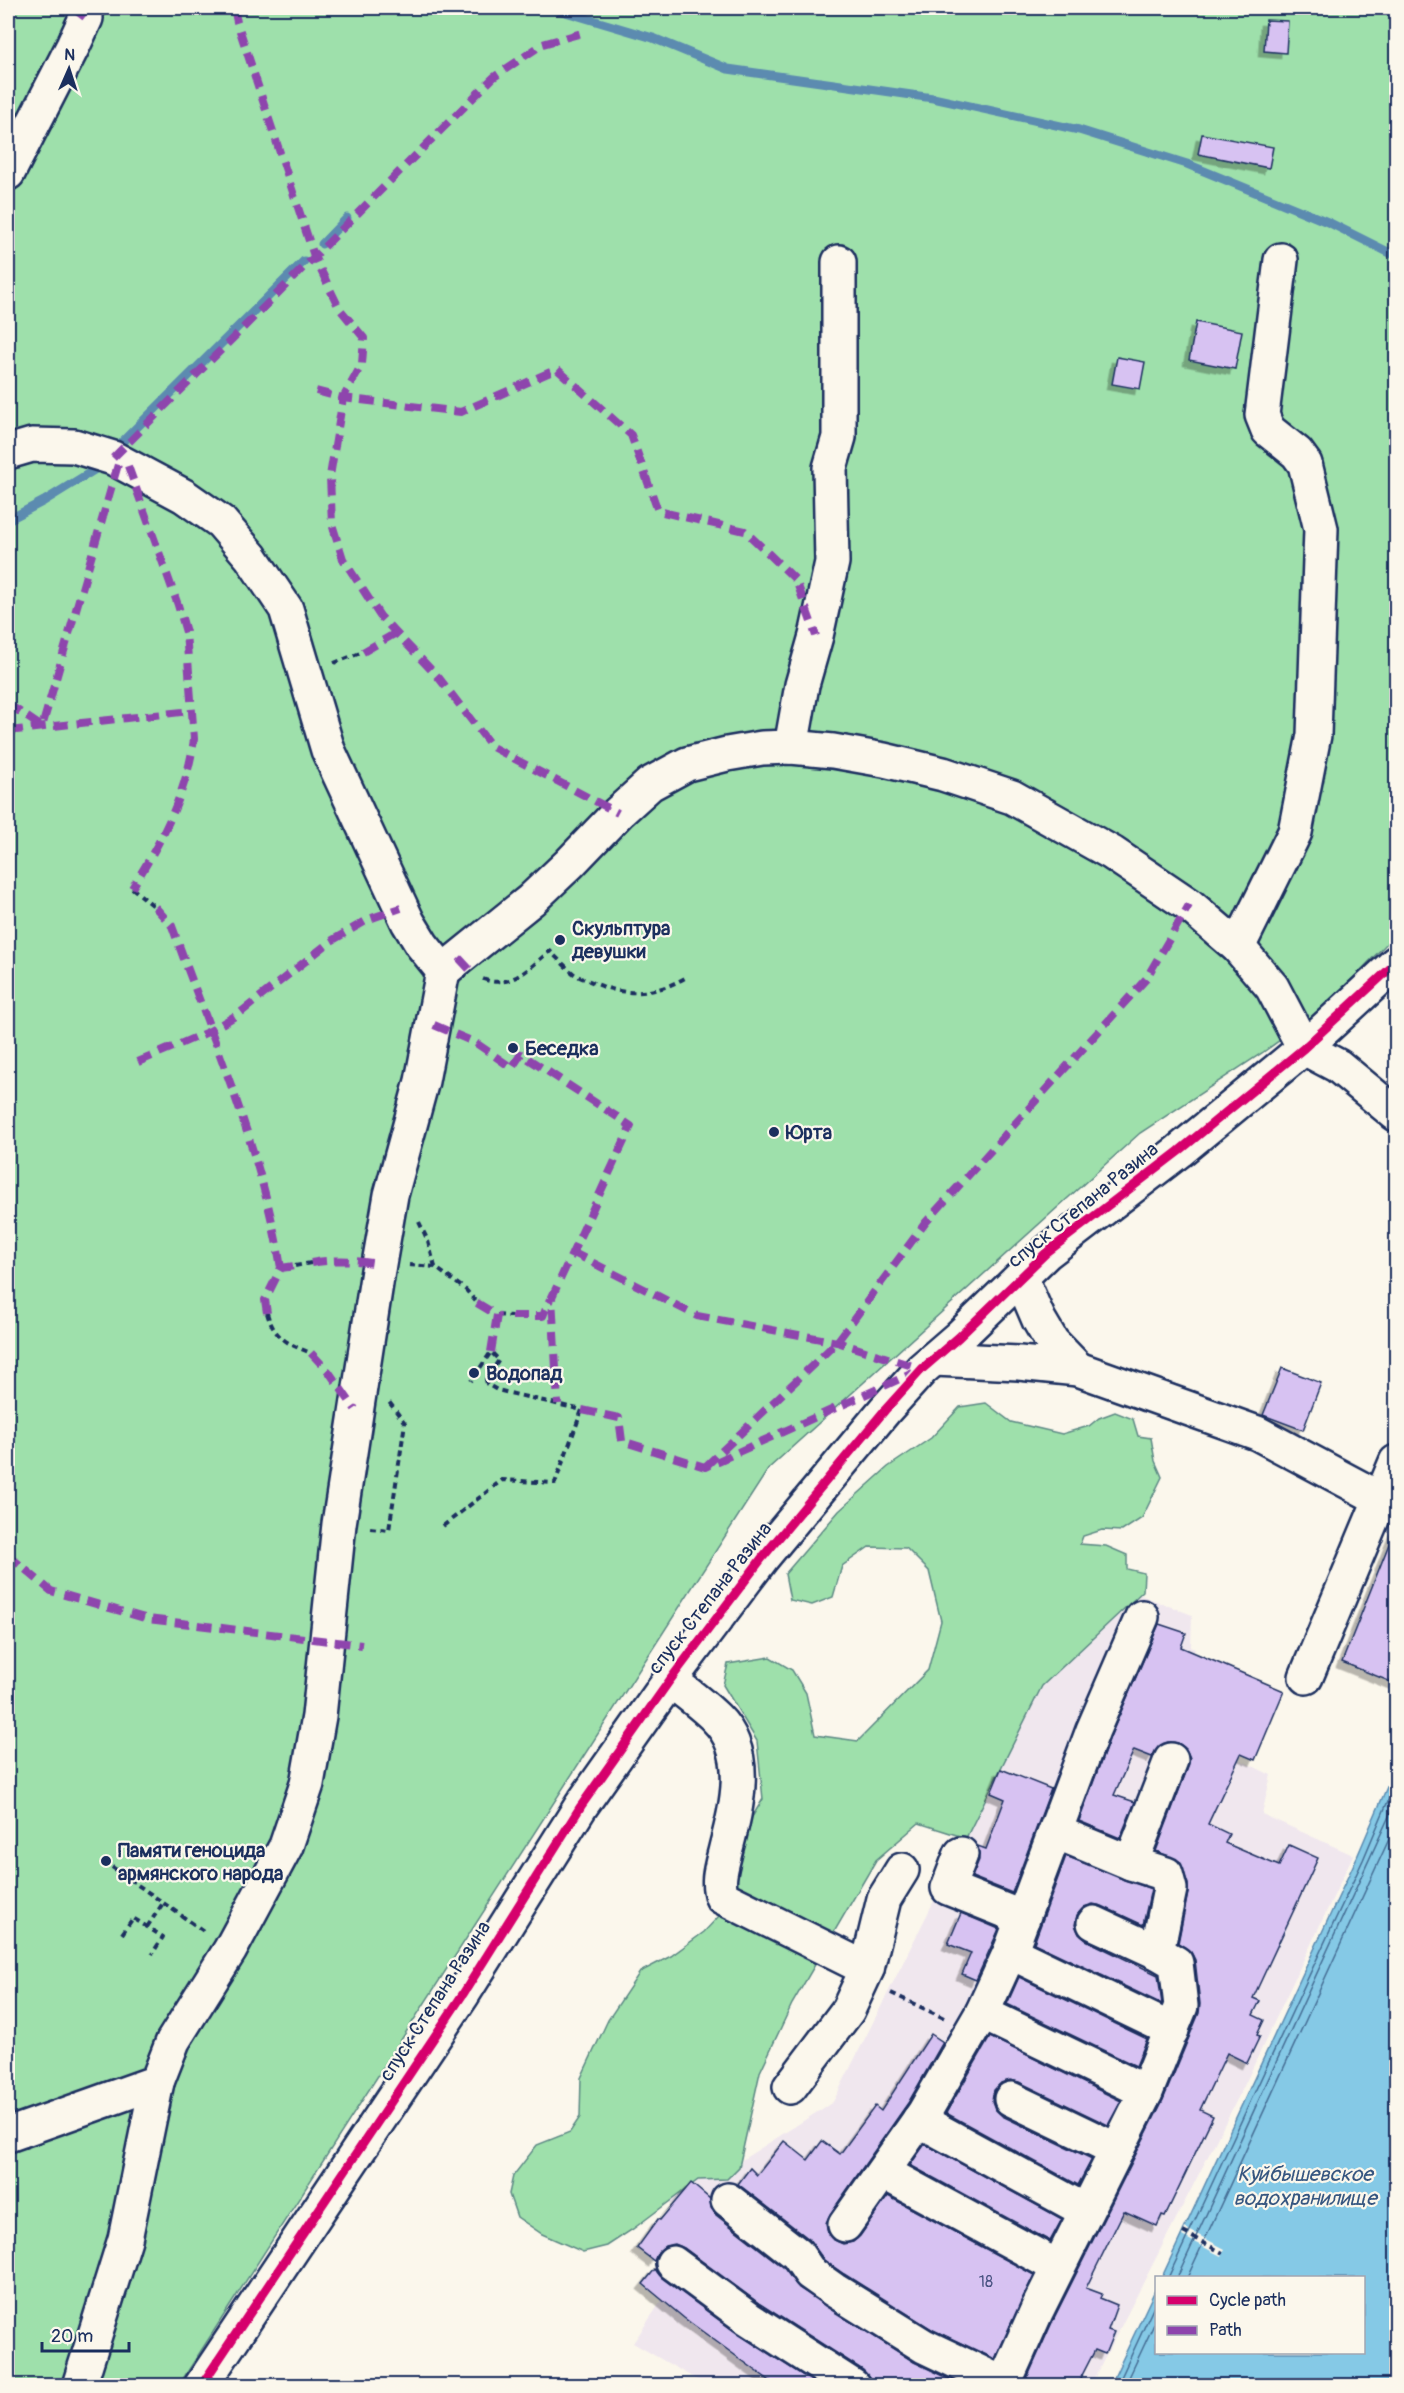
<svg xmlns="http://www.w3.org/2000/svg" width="1404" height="2393" font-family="Pangolin,sans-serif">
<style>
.built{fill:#f0e7ee}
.green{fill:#9ee0ab;stroke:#5c8884;stroke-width:1.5}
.water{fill:#85c9e6;stroke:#5b8bb0;stroke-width:1.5}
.pier{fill:#fbf7ec}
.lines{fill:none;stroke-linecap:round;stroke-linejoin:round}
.shore{stroke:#456d94;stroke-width:1.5}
.stream{stroke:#5b8bb0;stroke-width:9}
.building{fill:#d7c2f2;stroke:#1b2f5e;stroke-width:1.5;filter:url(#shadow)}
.minor-casing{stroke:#1b2f5e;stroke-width:38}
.path{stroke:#1b2f5e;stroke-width:4;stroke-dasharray:6 4.5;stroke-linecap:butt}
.minor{stroke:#fbf7ec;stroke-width:33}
.quiet{stroke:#8e44ad;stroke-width:8;stroke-dasharray:15 8;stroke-linecap:butt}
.cycleway-casing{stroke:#fbf7ec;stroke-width:13}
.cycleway{stroke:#d6006c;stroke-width:9}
.poi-dot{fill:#1b2f5e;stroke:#fbf7ec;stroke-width:2}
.labels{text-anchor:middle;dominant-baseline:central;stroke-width:4.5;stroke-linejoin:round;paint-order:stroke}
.number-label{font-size:16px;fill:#4a5483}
.poi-label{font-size:20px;font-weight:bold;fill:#1b2f5e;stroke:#fbf7ec;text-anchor:start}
.street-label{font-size:20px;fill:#1b2f5e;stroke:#fbf7ec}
.water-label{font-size:21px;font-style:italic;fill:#365680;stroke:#fbf7ec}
</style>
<defs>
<filter id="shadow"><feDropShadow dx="-5.5" dy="5.5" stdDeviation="0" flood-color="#0004"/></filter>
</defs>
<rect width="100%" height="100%" fill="#fbf7ec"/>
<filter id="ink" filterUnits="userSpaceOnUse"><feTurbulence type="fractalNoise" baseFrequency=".0167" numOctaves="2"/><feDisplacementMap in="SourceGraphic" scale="12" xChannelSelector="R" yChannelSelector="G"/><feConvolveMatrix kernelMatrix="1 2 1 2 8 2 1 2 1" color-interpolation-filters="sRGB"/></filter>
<g filter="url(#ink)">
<path class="built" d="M1138,1594L1192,1615L1191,1647L1195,1649L1166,1724L1271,1775L1262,1814L1353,1855L1245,2084L1091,2385H706L633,2343L679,2275L665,2265L696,2225L669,2202L698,2180L727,2178L739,2167L742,2160L833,2102L1042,1686Z"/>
<g class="green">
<path d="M8,8H1396V934L1322,1010L1262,1053L1140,1133L769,1468L179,2385L8,2386Z"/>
<path d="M986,1403L1011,1422L1062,1434L1089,1426L1099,1418L1115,1412L1133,1419L1138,1436L1151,1438L1155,1461L1162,1477L1142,1518L1122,1531L1102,1530L1083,1536L1080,1544L1106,1546L1127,1555V1569L1144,1573L1143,1591L1042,1686L966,1838L919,1823L876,1860L792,2004L760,2072L739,2167L727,2179L698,2180L633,2229L607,2246L583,2252L542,2234L517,2217L509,2194L513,2176L537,2145L570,2132L580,2117L581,2078L608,2020L640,1972L671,1956L704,1932L720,1915L738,1840L763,1799L757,1741L723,1685L728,1664L770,1657L792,1670L806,1693L815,1735L858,1741L928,1670L941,1621L929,1571L906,1548L869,1547L842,1566L833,1597L812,1605L790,1600L785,1574L839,1511L888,1467L931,1438L960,1407Z"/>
</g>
<path class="water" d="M1396,1766V2385L1110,2386L1156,2288V2352H1364V2278L1162,2277L1357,1857Z"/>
<path class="pier" d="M1185,2228L1225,2249L1221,2256L1182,2236Z"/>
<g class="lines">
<g class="shore">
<path d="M1168,2278L1363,1860L1396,1782"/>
<path d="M1177,2278L1396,1801"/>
<path d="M1187,2278L1396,1824"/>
<path d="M1117,2386L1156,2302"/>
<path d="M1125,2386L1156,2320"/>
</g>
<g class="stream">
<path d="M552,8L653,38L728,69L933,98L1079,130L1187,164L1330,223L1396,256"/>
<path d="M322,244L347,218"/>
<path d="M113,451L304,261"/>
<path d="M8,520L44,501L99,467"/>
</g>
</g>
<g class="building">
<path d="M1266,20L1288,21L1286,53L1264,51Z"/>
<path d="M1202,134L1273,147L1269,168L1198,154Z"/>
<path d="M1196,322L1242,331L1235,369L1189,360Z"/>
<path d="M1117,357L1145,362L1140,389L1112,384Z"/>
<path d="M1282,1368L1321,1383L1303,1430L1263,1415Z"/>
<path d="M1395,1529H1396V1684L1342,1662Z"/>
<path d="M1159,1624L1186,1633L1181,1647L1284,1691L1255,1760L1241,1754L1208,1824L1229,1834L1225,1843L1279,1866L1289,1845L1318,1858L1253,1998L1260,2001L1253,2015L1264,2020L1257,2035L1260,2036L1247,2063L1227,2053L1200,2110L1213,2116L1165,2216L1162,2215L1157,2226L1124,2211L1086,2288L1102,2294L1100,2298L1117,2305L1108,2330L1114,2332L1105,2354L1095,2350L1077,2385H1024L1054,2318L1163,2100L1199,2013L1200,2004L1195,1960L1191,1952L1178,1943L1188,1893V1884L1179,1861L1156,1851L1188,1767L1190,1758L1186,1749L1178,1743L1168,1742L1159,1746L1152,1757L1134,1750L1114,1795L1135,1802L1120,1838L1079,1821L1110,1737Z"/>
<path d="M1001,1769L1051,1789L1012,1893L972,1877L979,1860L978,1846L986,1849L1005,1799L991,1793Z"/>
<path d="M1066,1856L1151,1889L1143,1925L1102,1906L1093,1904L1084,1907L1077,1915L1075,1925L1079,1934L1086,1940L1158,1975L1162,2004L1034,1943Z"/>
<path d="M961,1913L999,1929L976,1980L962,1974L971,1953L948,1944Z"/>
<path d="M1019,1977L1147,2039L1136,2066L1007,2004Z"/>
<path d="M931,2034L943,2042L908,2103L830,2214L826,2223L828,2232L834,2240L843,2244L853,2242L860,2236L888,2196L1034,2275L995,2359L933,2330L844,2274L824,2260L809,2239L738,2184L750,2168L757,2175L784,2141L808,2160L822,2141L840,2154L875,2106L881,2111Z"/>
<path d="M990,2037L1121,2101L1108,2125L1019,2082L1010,2080L1001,2083L994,2090L992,2101L995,2109L1002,2116L1092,2159L1078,2185L946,2113Z"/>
<path d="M925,2144L1062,2219L1050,2241L910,2165Z"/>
<path d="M691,2183L710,2199L711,2208L716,2215L783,2267L799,2288L914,2362L963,2385H872L869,2377L863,2370L760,2304L684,2248L675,2244L665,2246L658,2252L654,2261L637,2248L658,2219L660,2220Z"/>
<path d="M655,2269L662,2278L738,2334L818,2385H776L762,2375L684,2318L643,2284Z"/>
</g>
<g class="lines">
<g class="minor-casing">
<g id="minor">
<path d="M8,173L73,46L86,18"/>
<path d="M8,452L32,445L74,446L113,458L184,496L221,522L251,557L286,609L328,750L408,922L422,945L443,971L422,1081L391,1195L379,1264L339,1524L319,1716L307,1784L286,1846L230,1950L173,2041L157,2082L125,2239L79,2386"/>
<path d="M791,747L802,685L816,636L832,562L830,468L839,437V262"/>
<path d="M1238,947L1295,832L1314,735L1321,529L1305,464L1297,453L1268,430L1262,415L1281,260"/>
<path d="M443,971L531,900L569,864L618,813L650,784L687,764L727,754L762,748L791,747L833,751L884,760L943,774L1012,797L1112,853L1189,905L1238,947L1272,987L1304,1048L1338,1066L1396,1114"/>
<path d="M1021,1278L1039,1320L1052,1342L1078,1369"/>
<path d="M934,1359L1019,1363L1078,1369L1257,1433L1381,1499"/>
<path d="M1306,1677L1396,1462"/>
<path d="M670,1680C685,1692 702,1704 716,1718C751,1752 737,1806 726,1848C722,1865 716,1881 722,1897L867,1969L884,1899L902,1870"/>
<path d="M1056,1832L1131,1863"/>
<path d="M961,1854L948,1888L1023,1918"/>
<path d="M1094,1923L1157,1952"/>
<path d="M1010,1952L1172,2030"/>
<path d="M982,2013L1146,2092"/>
<path d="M790,2087L848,2010L867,1969"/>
<path d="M1011,2099L1117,2150"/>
<path d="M919,2120L1086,2211"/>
<path d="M8,2135L157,2082"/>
<path d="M883,2172L1058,2267"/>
<path d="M728,2200L797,2254L810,2273L834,2290L924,2346L1004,2384"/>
<path d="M845,2225L924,2113L982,2013L1010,1952L1093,1730L1142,1617"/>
<path d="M673,2263L749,2319L853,2386"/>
<path d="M201,2386L463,1994L581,1806L670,1680L762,1558L885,1410L922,1369L959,1337L1046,1253L1179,1151L1304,1048L1396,963"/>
<path d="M1003,2386L1037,2310L1146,2092L1181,2006L1176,1963L1157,1952L1170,1889L1166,1874L1131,1863L1171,1760"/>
</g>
</g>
<g class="path">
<path d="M334,663L363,652"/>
<path d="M132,888L155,907"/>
<path d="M483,979C511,990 530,967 550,951C557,958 565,966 573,973C579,978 588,980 594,983C628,998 656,994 687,977"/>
<path d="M419,1222L428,1241L435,1267"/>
<path d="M409,1265L435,1267L466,1290L477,1303"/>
<path d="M295,1266L311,1263"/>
<path d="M267,1313C274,1338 288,1344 311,1353"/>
<path d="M497,1315L512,1316"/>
<path d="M443,1526L502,1480L555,1483L582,1410L497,1390L487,1384L486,1379L499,1360L491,1352L471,1381"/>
<path d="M370,1528L389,1530L405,1423L389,1402"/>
<path d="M112,1867L205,1932"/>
<path d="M147,1927L163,1903"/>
<path d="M122,1934L133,1918L163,1937L152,1954"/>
<path d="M891,1993L944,2018"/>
<path d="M1183,2232L1223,2253"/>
</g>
<use href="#minor" class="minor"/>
<g class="quiet">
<path d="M73,8L86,18L89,8"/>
<path d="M234,8L237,22L314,256L339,308L364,338L362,364L343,398L330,476L332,524L343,559L380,616L439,678L492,747L618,813"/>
<path d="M316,391L343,398L461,412L557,369L631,435L658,511L745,531L796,580L816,636"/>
<path d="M113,458L494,77L543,44L582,33"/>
<path d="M128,466L178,605L186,632L194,739C187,793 161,842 132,888"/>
<path d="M363,652L396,633"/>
<path d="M8,704L42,727L119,461"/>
<path d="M8,731L191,711"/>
<path d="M155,907L172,926C212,1038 262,1150 281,1268"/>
<path d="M459,958L472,972"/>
<path d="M434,1025L476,1043L512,1068L521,1054L631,1126L552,1297L558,1404"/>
<path d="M138,1062L210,1031L240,1013L331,941L369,919L401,908"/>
<path d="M572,1252L697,1316L837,1342L922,1369"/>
<path d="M311,1263C335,1259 355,1260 379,1264"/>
<path d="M477,1303L497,1315L491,1352"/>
<path d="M267,1313L265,1300L281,1268L295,1266"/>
<path d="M512,1316H543L550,1299"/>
<path d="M311,1353L329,1372L355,1409"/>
<path d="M582,1410L619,1418L622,1441L705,1467L913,1373"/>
<path d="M705,1467L837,1342L926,1222L1146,979L1189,905"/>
<path d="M8,1555L51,1591L148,1619L362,1645"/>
</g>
<g class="cycleway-casing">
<path id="cycleway" d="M201,2386L463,1994L581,1806L670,1680L762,1558L885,1410L922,1369L959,1337L1046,1253L1179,1151L1304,1048L1396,963"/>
</g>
<use href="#cycleway" class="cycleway"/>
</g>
</g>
<g class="poi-dot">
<circle cx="560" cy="940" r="6"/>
<circle cx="513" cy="1048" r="6"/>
<circle cx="774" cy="1132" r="6"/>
<circle cx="474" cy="1373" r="6"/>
<circle cx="106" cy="1861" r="6"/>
</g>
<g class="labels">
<g class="number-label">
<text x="986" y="2282">18</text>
</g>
<g class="poi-label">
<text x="572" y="928">Скульптура<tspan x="572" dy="23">девушки</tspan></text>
<text x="525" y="1048">Беседка</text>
<text x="786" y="1132">Юрта</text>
<text x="486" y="1373">Водопад</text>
<text x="118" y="1850">Памяти геноцида<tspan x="118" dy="23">армянского народа</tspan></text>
</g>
<g class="street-label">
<text transform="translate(1083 1205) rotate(-39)">спуск Степана Разина</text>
<text transform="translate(710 1598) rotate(-52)">спуск Степана Разина</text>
<text transform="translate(435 2001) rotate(-57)">спуск Степана Разина</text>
</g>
<g class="water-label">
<text x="1305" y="2174">Куйбышевское<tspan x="1305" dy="24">водохранилище</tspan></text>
</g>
</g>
<rect width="1404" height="2393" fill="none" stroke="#fbf7ec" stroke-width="30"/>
<rect x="15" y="15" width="1374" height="2363" fill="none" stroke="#1b2f5e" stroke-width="2" filter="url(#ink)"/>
<rect x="1155" y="2276" width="210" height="78" fill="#fbf7ec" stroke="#a1a7b3" stroke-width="1.5"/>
<rect x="1167" y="2296" width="30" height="9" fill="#d6006c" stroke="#a1a7b3" stroke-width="1.5"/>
<text x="1209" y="2306" font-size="18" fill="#1b2f5e">Cycle path</text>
<rect x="1167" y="2326" width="30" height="9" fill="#8e44ad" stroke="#a1a7b3" stroke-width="1.5"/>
<text x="1209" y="2336" font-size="18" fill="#1b2f5e">Path</text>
<g transform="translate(69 69) rotate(3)" stroke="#fbf7ec" stroke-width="4.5" paint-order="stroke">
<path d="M0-4.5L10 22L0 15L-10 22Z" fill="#1b2f5e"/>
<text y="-9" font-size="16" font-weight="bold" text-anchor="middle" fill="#1b2f5e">N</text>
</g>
<path d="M42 2342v9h87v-9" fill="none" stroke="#1b2f5e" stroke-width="3"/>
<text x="51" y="2342" font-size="18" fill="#1b2f5e" stroke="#fbf7ec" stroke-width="4.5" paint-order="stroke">20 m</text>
</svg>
